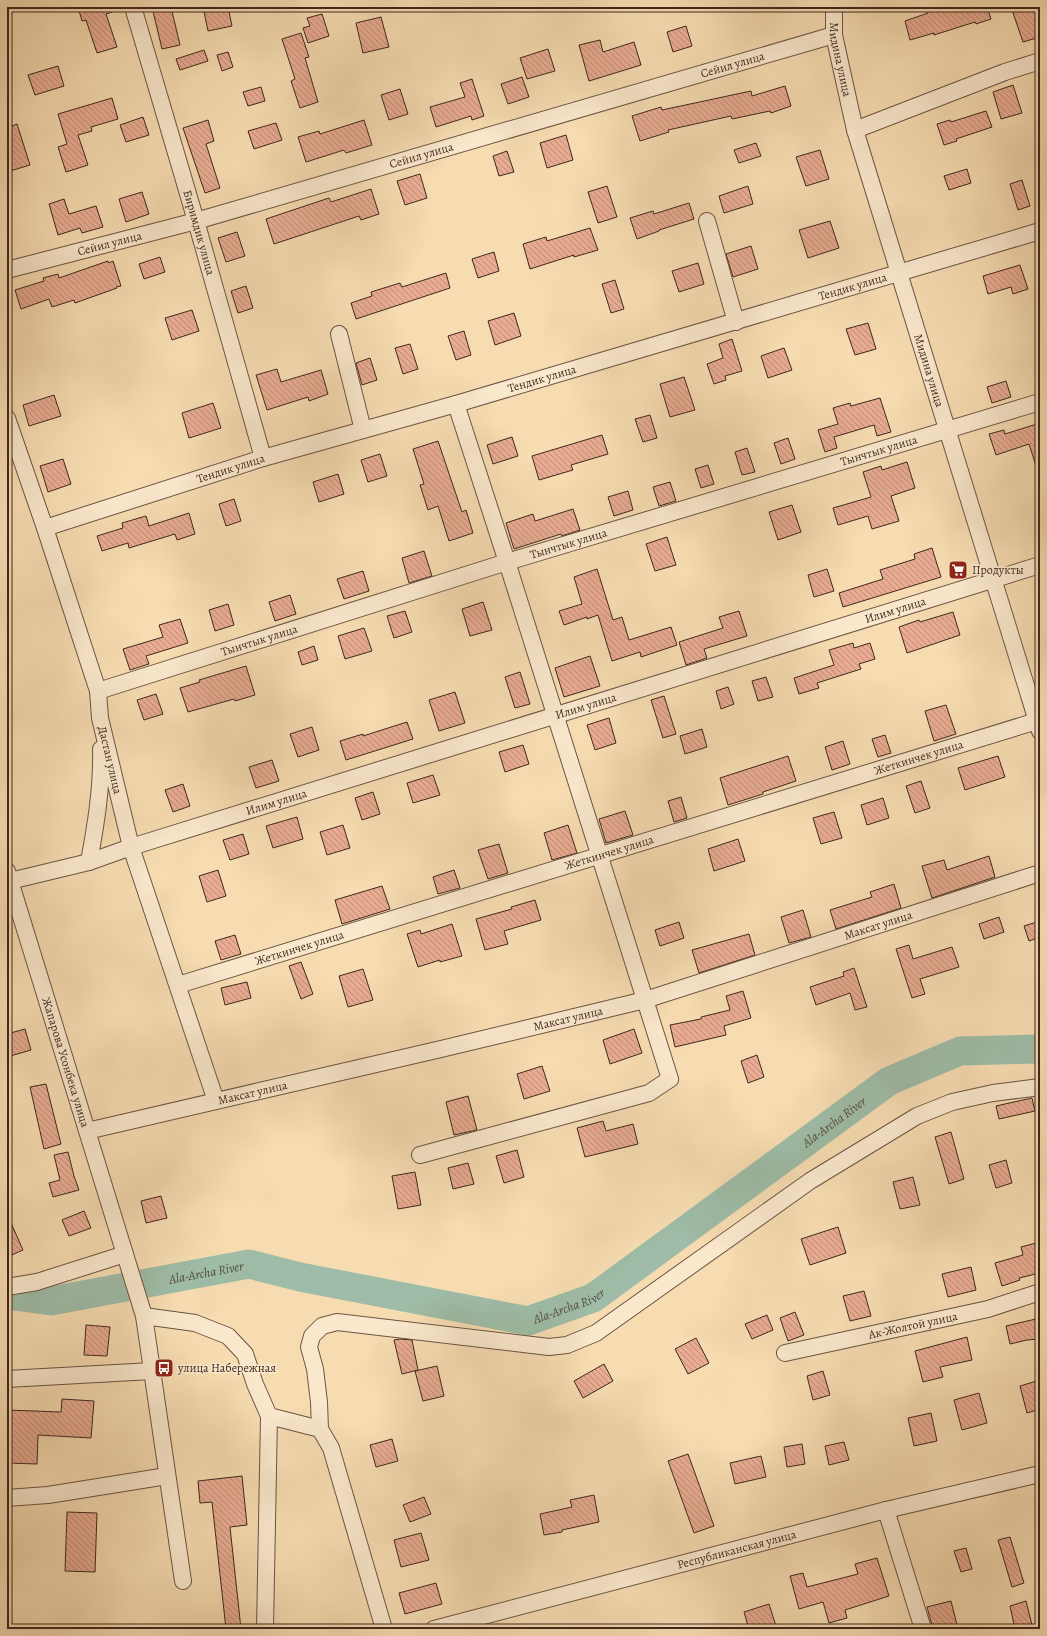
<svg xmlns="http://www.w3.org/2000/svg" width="1047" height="1636" font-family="Alegreya,serif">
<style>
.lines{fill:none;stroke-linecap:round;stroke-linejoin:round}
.river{stroke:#9ebca7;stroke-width:29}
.building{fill:url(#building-back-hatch);stroke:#3e271e}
.minor-casing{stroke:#6c5443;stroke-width:18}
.minor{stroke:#fae8cd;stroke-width:16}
.labels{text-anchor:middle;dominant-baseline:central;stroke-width:3;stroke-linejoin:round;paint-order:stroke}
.street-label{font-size:12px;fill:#3e271e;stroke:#fae8cd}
.poi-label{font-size:12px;fill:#3e271e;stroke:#fae8cd;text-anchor:start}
.water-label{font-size:13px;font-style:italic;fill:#564c40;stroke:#fae8cd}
</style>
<defs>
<pattern id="building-back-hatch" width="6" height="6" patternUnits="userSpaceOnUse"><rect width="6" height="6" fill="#e9ac92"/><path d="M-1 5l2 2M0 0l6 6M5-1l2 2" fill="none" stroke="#be8c77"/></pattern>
</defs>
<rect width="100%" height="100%" fill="#f7dcb2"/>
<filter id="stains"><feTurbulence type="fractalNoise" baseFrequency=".005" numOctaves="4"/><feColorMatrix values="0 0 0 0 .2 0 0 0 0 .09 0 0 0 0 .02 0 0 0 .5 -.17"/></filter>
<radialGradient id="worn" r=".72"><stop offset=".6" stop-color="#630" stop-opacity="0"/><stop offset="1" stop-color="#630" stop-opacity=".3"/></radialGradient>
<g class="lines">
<path class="river" id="s1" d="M7,1295L51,1301L249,1264L300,1277L528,1321L593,1298L889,1081L960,1051L1040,1049"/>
</g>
<g class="building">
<path d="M78,7H118V10L106,14L117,47L97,53L86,20L82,21Z"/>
<path d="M152,7H171L180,45L162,49Z"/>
<path d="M203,7H228L232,26L208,31Z"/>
<path d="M926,7H987L991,19L976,24L975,22L934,35V33L910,40L905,21L928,13Z"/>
<path d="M1011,7H1035L1040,24V37L1023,42Z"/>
<path d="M322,14L329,36L308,43L303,28L310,26L307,18Z"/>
<path d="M381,17L389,47L363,53L356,23Z"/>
<path d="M686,26L692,46L673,52L667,32Z"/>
<path d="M301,33L309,57L305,58L318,102L300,108L291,81L295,79L282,39Z"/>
<path d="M600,40L603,52L634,42L641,65L589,81L579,45Z"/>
<path d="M548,49L555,71L527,79L520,58Z"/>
<path d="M204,50L208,61L180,70L176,59Z"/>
<path d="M228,52L233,67L222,71L217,55Z"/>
<path d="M58,66L64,86L35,95L28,75Z"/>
<path d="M522,77L529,97L508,104L501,84Z"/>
<path d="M472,79L484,116L472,120L471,116L436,127L430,107L465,97L460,83Z"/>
<path d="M1013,85L1022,113L1001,119L993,92Z"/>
<path d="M785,86L791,106L771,113L770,111L732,119L731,116L668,130L669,132L640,141L632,116L661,107L662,110L751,91L752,96Z"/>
<path d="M261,87L265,101L248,106L243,92Z"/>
<path d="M400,89L408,114L389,120L381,95Z"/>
<path d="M112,98L118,119L91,127L92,131L78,135L88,165L66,172L58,147L67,144L58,114Z"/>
<path d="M986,111L992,127L956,139L957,141L944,145L937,124L950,120L951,122Z"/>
<path d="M143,117L149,135L126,142L120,125Z"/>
<path d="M208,120L214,141L206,144L220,188L205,193L183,128Z"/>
<path d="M364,120L372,145L346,153L344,150L306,162L298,137L319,131L320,134Z"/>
<path d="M276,123L282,140L254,149L248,131Z"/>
<path d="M17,124L30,165L10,171L7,161V128Z"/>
<path d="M566,135L573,160L547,168L540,143Z"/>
<path d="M756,143L761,156L739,163L734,150Z"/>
<path d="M820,150L829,179L806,186L796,157Z"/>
<path d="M507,151L514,172L499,176L493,156Z"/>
<path d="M967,169L971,183L949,190L944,176Z"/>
<path d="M420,174L427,198L405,205L397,181Z"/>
<path d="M1022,180L1030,206L1018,210L1010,184Z"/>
<path d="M607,186L617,217L598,223L588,192Z"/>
<path d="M748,186L753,204L724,213L719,196Z"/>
<path d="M371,189L379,214L361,220L359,216L274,244L266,219L329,198L331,202Z"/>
<path d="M142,192L149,214L126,222L119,199Z"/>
<path d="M64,199L69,214L96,206L103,227L82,233L80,228L58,235L49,204Z"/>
<path d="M689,203L694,219L659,230V231L637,239L630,218L653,211L654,214Z"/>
<path d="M830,221L839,248L808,258L799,230Z"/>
<path d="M590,228L598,250L574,257V255L530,269L523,244L546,237L547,241Z"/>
<path d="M237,232L245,256L226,262L218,238Z"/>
<path d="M751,246L758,269L733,277L726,254Z"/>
<path d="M494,252L499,271L478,278L472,259Z"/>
<path d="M160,257L165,272L144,279L139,264Z"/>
<path d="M108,261L109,263L113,261L121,286L116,287L117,288L75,303L74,300L52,307L49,299L21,309L15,290L44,281L43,278L58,274L59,278Z"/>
<path d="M698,263L704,284L679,292L672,271Z"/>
<path d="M1020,265L1028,289L1013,294L1011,287L988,294L983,276Z"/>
<path d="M446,273L450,288L356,319L351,303L372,296L371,292L400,283L402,287Z"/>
<path d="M615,280L624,309L611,313L602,284Z"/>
<path d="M246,286L253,308L238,313L231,291Z"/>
<path d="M192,310L199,331L172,340L165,318Z"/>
<path d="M514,313L521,336L495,345L488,321Z"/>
<path d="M868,323L876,349L855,355L846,329Z"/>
<path d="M464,331L471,355L456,360L448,336Z"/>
<path d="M732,339L742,371L725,376L726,380L714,384L707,364L723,358L719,344Z"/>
<path d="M410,344L418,369L403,374L395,348Z"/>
<path d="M784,348L792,370L768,378L761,356Z"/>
<path d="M370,358L377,380L362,385L356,363Z"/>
<path d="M277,369L281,382L321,370L328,394L309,401L308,397L267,410L256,375Z"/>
<path d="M684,377L695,410L670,417L660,384Z"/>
<path d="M1006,381L1011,397L992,403L987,387Z"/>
<path d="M54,395L61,416L29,426L23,405Z"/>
<path d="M880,398L891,432L877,436L874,425L834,437L837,448L825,452L818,430L838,424L833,408L850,403L851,406Z"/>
<path d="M213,403L221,428L189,438L182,413Z"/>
<path d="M650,415L657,438L643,442L635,419Z"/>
<path d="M1040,423V468L1037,469L1029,444L996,455L989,434L1004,430L1005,434Z"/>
<path d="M602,435L608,454L571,465L573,470L539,480L532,456Z"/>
<path d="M512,437L518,456L493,464L487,445Z"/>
<path d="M788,438L795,459L781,464L774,443Z"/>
<path d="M438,441L462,512L466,510L473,533L449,541L438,506L428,510L420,485L424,484L413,449Z"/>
<path d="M747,448L755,472L742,475L735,452Z"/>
<path d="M380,454L387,476L368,482L361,460Z"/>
<path d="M63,459L71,484L48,492L40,466Z"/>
<path d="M907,462L915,488L891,496L899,521L872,529L868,516L838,525L833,508L871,497L863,472L881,466L882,470Z"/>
<path d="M708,465L714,484L701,488L695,469Z"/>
<path d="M338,474L344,494L319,502L313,482Z"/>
<path d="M670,482L676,501L659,506L653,487Z"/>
<path d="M628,491L633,510L614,516L608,497Z"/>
<path d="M234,499L241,521L226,526L219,504Z"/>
<path d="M792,505L801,532L778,540L769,512Z"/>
<path d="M573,509L580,530L562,536L561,534L514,549L506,523L533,514L535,521Z"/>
<path d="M189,513L195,534L177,540L175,534L129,548L128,543L102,551L97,536L123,528L122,523L146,516L149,526Z"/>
<path d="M667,537L676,565L655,571L646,544Z"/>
<path d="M932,548L941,577L843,607L839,593L883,579L880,570L915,559L914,554Z"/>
<path d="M424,551L432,576L409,583L402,558Z"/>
<path d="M597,569L613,620L622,617L629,640L671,627L677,645L641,657L640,652L612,661L598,615L587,619V617L564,625L559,611L582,604L574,577Z"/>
<path d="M827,569L834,591L814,597L808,575Z"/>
<path d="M363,571L369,591L344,599L337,579Z"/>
<path d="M290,595L296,614L275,621L269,602Z"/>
<path d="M483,602L492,630L470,636L462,609Z"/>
<path d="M228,604L234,625L215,631L209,610Z"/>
<path d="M405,611L412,632L394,638L387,616Z"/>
<path d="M739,611L747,636L704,649L707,658L686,665L679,642L723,628L719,617Z"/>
<path d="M953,612L960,635L907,653L899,627L919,620L920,622Z"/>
<path d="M180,619L188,643L146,656L149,664L130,670L123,649L163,637L159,625Z"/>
<path d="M364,628L372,651L345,659L338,636Z"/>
<path d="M853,643L854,648L870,643L875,659L859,664L861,669L817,683L819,688L799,694L794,678L834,665L829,650Z"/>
<path d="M314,646L318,660L302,665L298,652Z"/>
<path d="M590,656L600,686L564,697L555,668Z"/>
<path d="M246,666L255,695L235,701L234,699L188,712L180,688L200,682L199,680Z"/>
<path d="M520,672L530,704L515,708L505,677Z"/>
<path d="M766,677L773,697L758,701L752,681Z"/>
<path d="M728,687L734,704L721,709L716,691Z"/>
<path d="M455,692L465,723L439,731L429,700Z"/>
<path d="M156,694L163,714L144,720L137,700Z"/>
<path d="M664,696L676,734L663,738L651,700Z"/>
<path d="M946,705L956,734L934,741L925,711Z"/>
<path d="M609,718L616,743L595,750L587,725Z"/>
<path d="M407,722L413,739L346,760L340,741L363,734V736Z"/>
<path d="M312,727L319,750L298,757L290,734Z"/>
<path d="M702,729L707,747L685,754L680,736Z"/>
<path d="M885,735L891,753L878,757L872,739Z"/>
<path d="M843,741L850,764L832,770L825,747Z"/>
<path d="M523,745L529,764L505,772L499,752Z"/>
<path d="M788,756L796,781L763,792V794L728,805L720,778Z"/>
<path d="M998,756L1005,777L965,790L958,768Z"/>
<path d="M272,760L279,781L256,788L249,767Z"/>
<path d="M433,775L440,795L413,803L407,783Z"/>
<path d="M921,781L930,808L915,813L906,786Z"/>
<path d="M183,784L190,806L173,812L165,790Z"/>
<path d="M373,792L380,814L362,820L355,798Z"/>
<path d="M681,797L687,818L674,822L668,801Z"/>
<path d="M883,798L889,818L867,825L861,805Z"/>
<path d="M625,811L633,835L606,843L599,819Z"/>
<path d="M834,812L842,838L821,844L813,818Z"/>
<path d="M297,817L303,839L273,848L266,826Z"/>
<path d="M343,825L350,848L327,855L320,832Z"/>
<path d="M568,825L577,853L552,860L544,833Z"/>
<path d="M243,834L249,854L230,860L223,840Z"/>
<path d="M738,839L745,861L714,871L708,849Z"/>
<path d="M499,844L508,873L488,879L478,850Z"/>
<path d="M989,856L995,877L932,898L922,866L944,860L947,870Z"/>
<path d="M218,870L226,896L207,902L199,876Z"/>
<path d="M454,870L460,888L438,894L433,877Z"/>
<path d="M894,884L901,908L836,929L830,910L872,897L870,892Z"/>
<path d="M382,886L390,909L342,924L335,900Z"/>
<path d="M535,900L541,920L504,931L508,944L485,950L476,919L512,909L511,907Z"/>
<path d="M803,910L811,937L789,943L781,917Z"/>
<path d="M999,917L1004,932L984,939L979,924Z"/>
<path d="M1040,921V937L1029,941L1024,926Z"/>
<path d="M679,922L684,938L660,946L655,930Z"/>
<path d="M452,924L462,956L440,962V960L418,967L407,934L420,930L421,934Z"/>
<path d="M749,934L755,955L699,973L692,950Z"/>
<path d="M235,935L241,954L221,960L215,941Z"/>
<path d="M909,945L913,959L952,947L959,967L920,979L925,994L912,998L896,949Z"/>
<path d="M301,962L313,994L301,999L289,966Z"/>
<path d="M854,968L867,1007L855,1010L850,993L816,1005L810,987L844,976L843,972Z"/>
<path d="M363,969L373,1000L348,1007L339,976Z"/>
<path d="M247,982L251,998L225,1005L221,988Z"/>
<path d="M743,991L751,1018L724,1026L726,1035L675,1047L670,1025L701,1019V1017L730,1010L726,996Z"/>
<path d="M25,1029L31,1050L7,1057V1034Z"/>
<path d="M634,1029L642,1053L610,1064L603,1040Z"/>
<path d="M757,1055L764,1077L748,1083L741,1061Z"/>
<path d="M542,1066L550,1091L524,1099L517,1074Z"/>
<path d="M46,1084L61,1144L44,1149L30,1087Z"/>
<path d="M468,1096L477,1130L454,1135L446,1102Z"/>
<path d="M1032,1098L1035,1111L999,1119L996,1106Z"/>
<path d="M603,1121L606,1131L633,1124L638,1144L585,1157L577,1128Z"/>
<path d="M951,1132L964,1179L949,1184L935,1137Z"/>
<path d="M517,1150L524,1177L504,1183L496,1156Z"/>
<path d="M68,1152L74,1176L79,1190L53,1197L49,1183L60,1180L54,1155Z"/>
<path d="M1006,1160L1012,1183L996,1188L989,1165Z"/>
<path d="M468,1163L474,1184L453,1189L448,1168Z"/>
<path d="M415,1172L421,1205L398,1209L392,1176Z"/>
<path d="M913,1177L920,1205L900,1209L893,1182Z"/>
<path d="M161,1196L167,1218L146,1223L141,1201Z"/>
<path d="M84,1211L91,1228L69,1236L62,1220Z"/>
<path d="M7,1214L23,1250L7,1257Z"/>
<path d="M838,1227L846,1253L810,1265L801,1239Z"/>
<path d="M1040,1242V1273L1019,1278L1020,1280L1002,1286L995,1263L1023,1255L1021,1247Z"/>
<path d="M971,1267L976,1290L948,1297L942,1274Z"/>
<path d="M864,1291L871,1316L850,1321L843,1296Z"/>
<path d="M795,1312L804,1335L788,1341L780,1318Z"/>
<path d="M767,1315L773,1330L752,1339L745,1324Z"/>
<path d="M1040,1318V1339L1027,1340L1010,1344L1006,1326Z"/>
<path d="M86,1325L110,1327L107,1356L84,1355Z"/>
<path d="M967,1337L972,1360L940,1367L943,1377L923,1382L915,1351Z"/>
<path d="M696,1338L709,1363L688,1374L675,1349Z"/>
<path d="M400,1339L412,1340L418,1370L402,1374L394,1340Z"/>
<path d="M604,1364L613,1381L583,1398L574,1381Z"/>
<path d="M437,1366L444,1396L423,1401L415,1371Z"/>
<path d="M823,1371L830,1395L813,1400L807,1376Z"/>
<path d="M1040,1380V1409L1027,1413L1020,1386Z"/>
<path d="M979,1393L987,1423L962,1430L954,1400Z"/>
<path d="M62,1399L94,1401L91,1438L38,1435L37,1464L7,1463V1410L61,1412Z"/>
<path d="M931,1413L937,1441L914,1446L908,1418Z"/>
<path d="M392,1439L398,1461L376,1467L370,1445Z"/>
<path d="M844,1442L849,1460L829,1465L825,1446Z"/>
<path d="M802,1444L805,1464L787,1467L784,1447Z"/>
<path d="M688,1454L714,1526L694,1533L668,1461Z"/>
<path d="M761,1456L766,1477L735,1484L730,1463Z"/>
<path d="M242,1476L247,1525L230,1527L241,1629H226L212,1502L200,1503L198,1481Z"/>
<path d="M594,1495L599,1522L562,1530V1532L544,1535L540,1514L572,1507L570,1500Z"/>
<path d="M424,1497L431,1514L410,1522L403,1505Z"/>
<path d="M67,1512L97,1513L95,1572L65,1571Z"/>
<path d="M421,1533L429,1560L401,1567L394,1540Z"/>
<path d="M1010,1537L1024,1583L1012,1587L998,1540Z"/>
<path d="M966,1548L972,1569L961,1572L954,1551Z"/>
<path d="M877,1558L889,1596L845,1610L847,1618L829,1623L823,1602L799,1609L790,1576L803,1573L807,1587L858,1574L855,1564Z"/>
<path d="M436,1583L442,1604L405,1614L399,1593Z"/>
<path d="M951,1601L958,1629H933L927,1607Z"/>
<path d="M1026,1601L1033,1629H1015L1010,1606Z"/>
<path d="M769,1604L777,1629H749L744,1612Z"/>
</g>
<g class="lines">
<g class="minor-casing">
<g id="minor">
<path id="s2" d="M133,7L196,221L263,458"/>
<path id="s3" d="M834,7V35L855,130L1040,731"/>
<path d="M855,130L1005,72L1040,61"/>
<path d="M707,221L736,322"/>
<path id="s4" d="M7,270L196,221L834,35"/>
<path d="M339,334L363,430"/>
<path id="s5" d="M7,418L45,528L98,691L100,718L131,847L216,1101"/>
<path id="s6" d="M45,528L263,458L456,404L1040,231"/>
<path id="s7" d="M98,691L507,562L1040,402"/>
<path d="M89,862C96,824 102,787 101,749"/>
<path id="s8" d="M7,871L144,1316L183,1581"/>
<path id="s9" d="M10,881L89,862L131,847L1040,565"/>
<path id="s10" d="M178,985L1040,720"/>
<path id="s11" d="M87,1131L441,1049L645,1000L1040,873"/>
<path d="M420,1155L649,1093L670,1079L507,562L456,404"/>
<path d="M7,1287L37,1282L125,1254"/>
<path d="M144,1316L195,1323L228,1336L245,1354L255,1384L269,1416L320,1429L331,1448L384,1629"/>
<path id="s12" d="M785,1353L988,1309L1040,1292"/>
<path d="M7,1379L152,1371"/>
<path d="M320,1429L319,1402L315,1369L309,1347L312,1336L322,1326L337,1322L549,1347L567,1345L596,1333L810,1181L917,1116L952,1102L993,1093L1040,1087"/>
<path d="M7,1498L48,1495L167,1476"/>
<path d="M886,1510L923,1629"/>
<path d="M265,1629L269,1416"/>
<path id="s13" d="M434,1629L886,1510L1040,1474"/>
</g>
</g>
<use href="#minor" class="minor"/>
</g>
<defs>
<g id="supermarket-square" transform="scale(1)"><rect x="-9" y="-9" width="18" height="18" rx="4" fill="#8f2418" stroke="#fae8cd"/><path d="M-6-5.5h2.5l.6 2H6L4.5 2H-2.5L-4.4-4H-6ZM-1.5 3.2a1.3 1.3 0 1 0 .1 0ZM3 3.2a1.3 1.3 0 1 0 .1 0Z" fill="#fff"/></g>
<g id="bus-square" transform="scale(1)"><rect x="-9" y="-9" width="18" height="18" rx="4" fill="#8f2418" stroke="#fae8cd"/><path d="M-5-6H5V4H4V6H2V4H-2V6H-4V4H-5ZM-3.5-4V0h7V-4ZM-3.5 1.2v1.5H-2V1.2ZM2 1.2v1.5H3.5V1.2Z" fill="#fff"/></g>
</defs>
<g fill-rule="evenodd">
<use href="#supermarket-square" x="958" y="570"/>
<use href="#bus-square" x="164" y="1368"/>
</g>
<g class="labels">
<g class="street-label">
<text stroke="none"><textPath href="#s3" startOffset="53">Мидина улица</textPath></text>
<text stroke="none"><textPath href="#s4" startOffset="754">Сейил улица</textPath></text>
<text stroke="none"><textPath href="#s4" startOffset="430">Сейил улица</textPath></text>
<text stroke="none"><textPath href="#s2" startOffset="235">Биримдик улица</textPath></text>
<text stroke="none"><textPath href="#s4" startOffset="106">Сейил улица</textPath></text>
<text stroke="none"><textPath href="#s6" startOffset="843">Тендик улица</textPath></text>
<text stroke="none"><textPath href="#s3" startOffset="377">Мидина улица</textPath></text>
<text stroke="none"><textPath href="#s6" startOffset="519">Тендик улица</textPath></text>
<text stroke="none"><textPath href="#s7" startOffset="817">Тынчтык улица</textPath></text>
<text stroke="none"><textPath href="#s6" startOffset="195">Тендик улица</textPath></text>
<text stroke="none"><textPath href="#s7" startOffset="493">Тынчтык улица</textPath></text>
<text stroke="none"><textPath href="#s9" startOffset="926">Илим улица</textPath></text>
<text stroke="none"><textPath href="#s7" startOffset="169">Тынчтык улица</textPath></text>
<text stroke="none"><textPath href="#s9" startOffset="602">Илим улица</textPath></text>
<text stroke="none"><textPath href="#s10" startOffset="775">Жеткинчек улица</textPath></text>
<text stroke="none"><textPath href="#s5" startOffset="358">Дастан улица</textPath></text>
<text stroke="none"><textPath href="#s9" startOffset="278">Илим улица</textPath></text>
<text stroke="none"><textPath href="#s10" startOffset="451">Жеткинчек улица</textPath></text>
<text stroke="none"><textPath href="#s11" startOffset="818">Максат улица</textPath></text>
<text stroke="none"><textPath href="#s10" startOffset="127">Жеткинчек улица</textPath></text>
<text stroke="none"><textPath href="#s11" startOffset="494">Максат улица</textPath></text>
<text stroke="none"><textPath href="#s8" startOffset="200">Жапарова Усонбека улица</textPath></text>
<text stroke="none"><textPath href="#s11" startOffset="170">Максат улица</textPath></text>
<text stroke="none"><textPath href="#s12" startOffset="131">Ак-Жолтой улица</textPath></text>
<text stroke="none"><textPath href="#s13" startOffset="313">Республиканская улица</textPath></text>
</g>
<g class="poi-label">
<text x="972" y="570">Продукты</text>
<text x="178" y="1368">улица Набережная</text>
</g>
<g class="water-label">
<text stroke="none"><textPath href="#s1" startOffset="898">Ala-Archa River</textPath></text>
<text stroke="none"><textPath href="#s1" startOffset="202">Ala-Archa River</textPath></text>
<text stroke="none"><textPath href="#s1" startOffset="574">Ala-Archa River</textPath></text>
</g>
</g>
<rect width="1047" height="1636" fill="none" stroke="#f7dcb2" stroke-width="24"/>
<rect x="8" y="8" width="1031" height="1620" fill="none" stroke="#3e271e" stroke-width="2"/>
<rect x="12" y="12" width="1023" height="1612" fill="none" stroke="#3e271e"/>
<rect width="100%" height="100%" filter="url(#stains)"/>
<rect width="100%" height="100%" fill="url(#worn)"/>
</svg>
